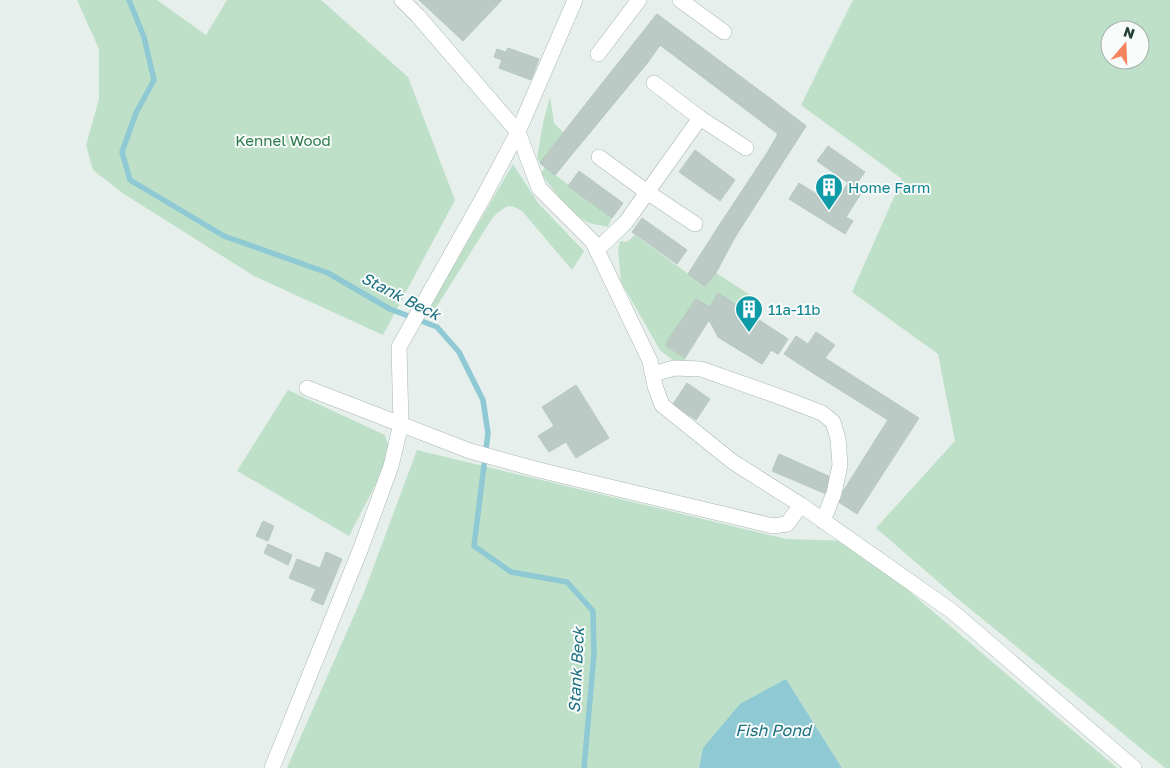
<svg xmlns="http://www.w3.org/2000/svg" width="1170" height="768" font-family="'Golos Text',sans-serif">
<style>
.green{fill:#bfe0c8;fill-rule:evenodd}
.water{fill:#8ec9d4}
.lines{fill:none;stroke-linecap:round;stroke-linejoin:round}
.stream{stroke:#8ec9d4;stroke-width:5.5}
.building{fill:#bbcac4;stroke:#b8c9c2}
.minor-casing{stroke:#a8b8b2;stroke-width:16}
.minor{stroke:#fff;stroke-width:15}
.labels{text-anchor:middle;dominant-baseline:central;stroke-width:4;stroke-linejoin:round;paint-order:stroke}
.park-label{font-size:15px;fill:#2d7a4b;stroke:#f7fbf9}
.culture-label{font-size:15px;fill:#0d838f;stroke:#f7fbf9;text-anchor:start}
.water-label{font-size:16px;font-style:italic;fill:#1c6f80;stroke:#f7fbf9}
</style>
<rect width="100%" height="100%" fill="#e6efeb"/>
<g class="green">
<path d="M77,0H157L206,35L227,0H321L408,77L455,200L383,335L254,276L124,194L93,170L86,145L99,99V49Z"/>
<path d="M853,0H1170V768H1165L958,599L876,528L955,441L938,354L852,292L902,179L801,105ZM1110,30H1140V60H1110Z"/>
<path d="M550,97L554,123L564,133L540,163L537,158L543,123Z"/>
<path d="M513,164L538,203L584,251L572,270L523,212C509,202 506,206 493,217L432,314L428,310Z"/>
<path d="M545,167L612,218L608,227L589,223L572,213L541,174Z"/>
<path d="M635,235L705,286L716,273L752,296L745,310L718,294L710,307L696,300L668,340L666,345L685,358L686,365L675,362L660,350L621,282L618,250L620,241L627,242Z"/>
<path d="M288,390L385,435L391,455L349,536L237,471Z"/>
<path d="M417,450L786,539L850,541L1117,768H842L786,679L703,748L699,768H287L363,595Z"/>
</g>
<path class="water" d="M786,679L842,768H699L703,748L740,704Z"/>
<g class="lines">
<path class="stream" d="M129,0L144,37L154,80L136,113L122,152L130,180L224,236L328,273L390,309L437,327L459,352L483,400L488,433L474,546L511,572L567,582L593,611L594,654L584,768"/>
</g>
<g class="building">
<path d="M419,0H502L463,41Z"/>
<path d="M657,14L806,126L735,237L716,273L705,286L688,274L769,150L778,134L660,45L648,62L555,175L540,163L567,128Z"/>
<path d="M657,14L771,99L759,116L660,45L648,62L630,48Z"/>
<path d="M508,48L539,59L531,80L499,68L502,60L494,57L497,49L506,52Z"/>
<path d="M630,48L648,62L583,141L567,128Z"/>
<path d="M771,99L806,126L784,160L769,150L778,134L759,116Z"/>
<path d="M564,133L579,145L555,175L540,163Z"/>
<path d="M828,146L865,172L854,187L817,161Z"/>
<path d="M695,150L735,180L720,201L679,172Z"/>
<path d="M769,150L784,160L735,237L718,227Z"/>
<path d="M579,171L623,203L612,218L568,186Z"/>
<path d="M799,183L834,205L848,183L862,192L846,217L853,221L845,234L789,199Z"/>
<path d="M642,218L687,250L677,264L632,232Z"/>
<path d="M718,227L735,237L705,286L688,274Z"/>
<path d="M718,293L788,339L778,354L771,350L762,364L718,337L709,320L685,358L666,346L668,340L696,299L710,307Z"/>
<path d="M718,293L788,339L778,354L771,350L762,364L718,337L721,328L704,317Z"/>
<path d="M696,299L713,311L684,352L668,340Z"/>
<path d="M816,332L835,345L825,358L816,375L784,354L796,336L808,344Z"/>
<path d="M825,358L919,418L895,455L874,442L888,420L816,375Z"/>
<path d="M687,383L710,399L696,420L673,404Z"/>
<path d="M576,385L609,438L576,458L566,442L549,452L538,436L554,426L542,407Z"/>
<path d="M874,442L895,455L857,514L837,501Z"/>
<path d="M779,454L833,478L826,494L772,471Z"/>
<path d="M263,521L274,526L268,541L256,536Z"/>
<path d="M268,544L292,555L288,565L264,553Z"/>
<path d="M326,552L342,559L323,605L311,600L316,589L289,578L297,559L320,568Z"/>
</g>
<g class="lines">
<g class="minor-casing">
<g id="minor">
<path d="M402,0L418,16L518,132L539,188L593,242L650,361L655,386L662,405L733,462L801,505L953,612L1134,768"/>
<path d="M680,0L724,32"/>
<path d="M598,54L639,0"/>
<path d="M654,83L700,118L746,148"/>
<path d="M599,157L647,192L695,224"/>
<path d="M597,250L626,222L700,118"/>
<path d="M653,374L674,368L701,369L783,398L822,413L833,422L838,439L840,465L834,493L823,521"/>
<path d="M307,388L470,451L539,470L773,526L787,524L801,505"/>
<path d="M272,768L361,548L391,466L401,424L399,347L484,196L518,132L575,0"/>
</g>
</g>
<use href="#minor" class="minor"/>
</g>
<defs>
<g id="building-pin" transform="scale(1.4375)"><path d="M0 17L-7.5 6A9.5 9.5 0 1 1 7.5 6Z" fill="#0f9aa8" stroke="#f7fbf9"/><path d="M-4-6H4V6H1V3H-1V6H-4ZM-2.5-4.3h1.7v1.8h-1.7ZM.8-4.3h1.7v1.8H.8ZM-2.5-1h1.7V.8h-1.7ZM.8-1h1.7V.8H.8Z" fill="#fff"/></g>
</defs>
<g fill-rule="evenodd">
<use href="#building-pin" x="829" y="187"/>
<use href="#building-pin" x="749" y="309"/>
</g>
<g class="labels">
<g class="park-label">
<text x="283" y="140">Kennel Wood</text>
</g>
<g class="culture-label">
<text x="848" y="187">Home Farm</text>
<text x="768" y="309">11a-11b</text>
</g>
<g class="water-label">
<text transform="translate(401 296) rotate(27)">Stank Beck</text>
<text transform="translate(576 670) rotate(-87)">Stank Beck</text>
<text x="773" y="730">Fish Pond</text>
</g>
</g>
<g transform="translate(1125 45) rotate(19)"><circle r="24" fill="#f7fbf9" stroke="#a3b1ad"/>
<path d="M0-4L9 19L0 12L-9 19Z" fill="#f4845f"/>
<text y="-8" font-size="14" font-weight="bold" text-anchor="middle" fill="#24423a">N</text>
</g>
</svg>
